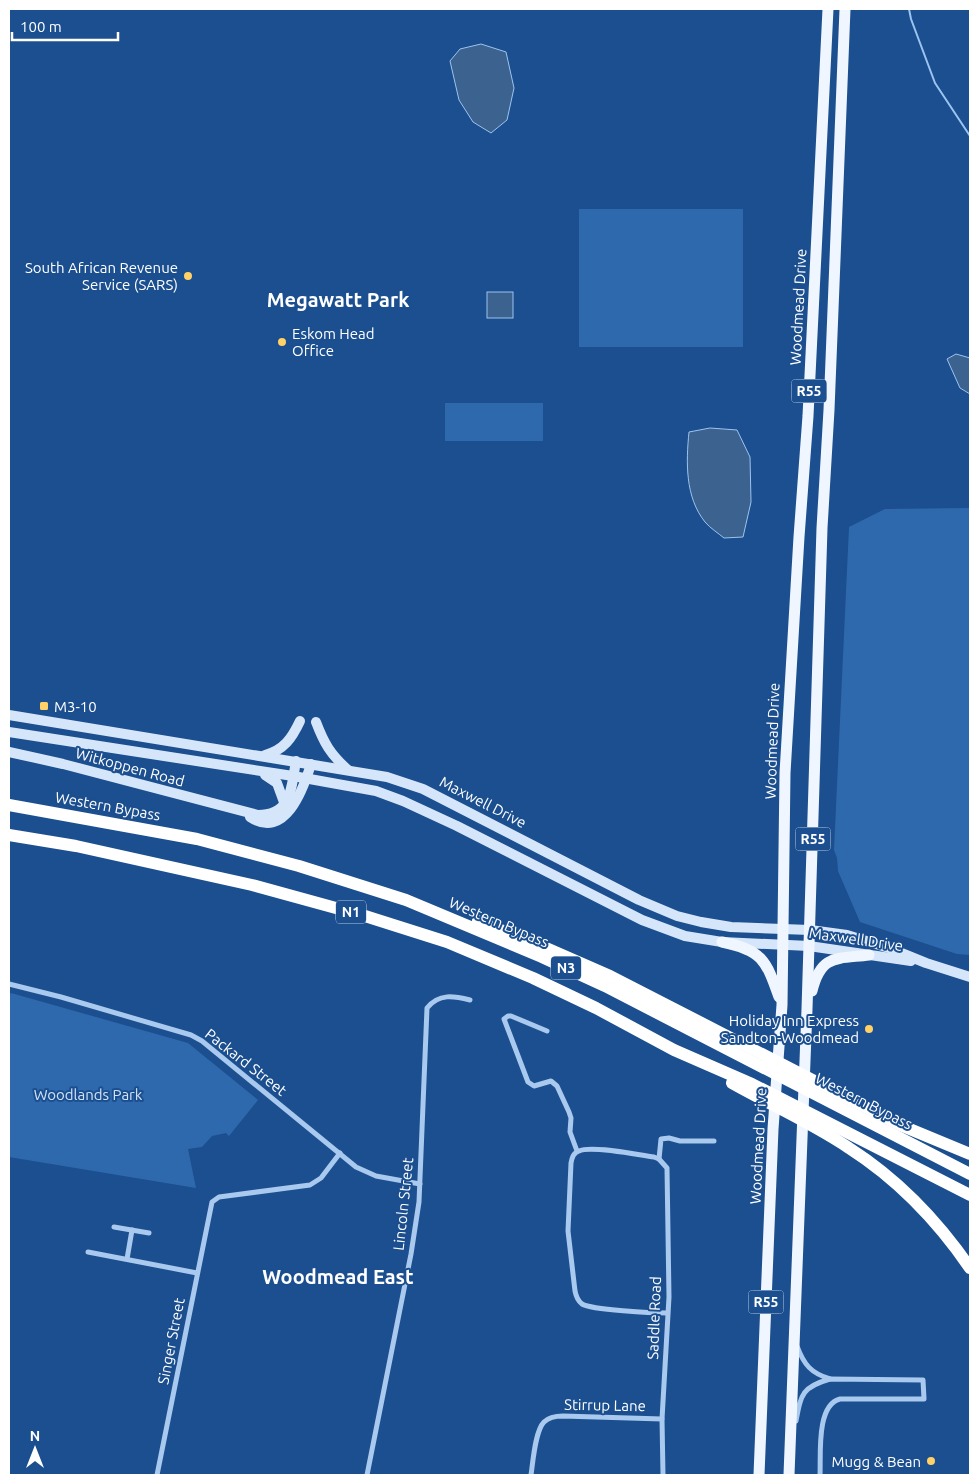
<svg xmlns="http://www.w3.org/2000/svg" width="979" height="1484" font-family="Ubuntu,sans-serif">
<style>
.green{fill:#2e69ad}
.water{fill:#3c6290;stroke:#9cc4f0}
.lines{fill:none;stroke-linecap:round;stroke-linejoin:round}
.stream{stroke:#9cc4f0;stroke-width:2}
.minor{stroke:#a9c9ee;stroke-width:5}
.secondary{stroke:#d6e6fa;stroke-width:10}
.primary{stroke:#f0f6ff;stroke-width:11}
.motorway{stroke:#fff;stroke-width:12}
.poi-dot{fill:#ffd166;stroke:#1b4f8f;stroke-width:2}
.labels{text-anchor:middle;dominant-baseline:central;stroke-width:4;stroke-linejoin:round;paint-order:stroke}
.shield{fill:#1b4f8f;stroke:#bbcadd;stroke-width:1}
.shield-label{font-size:14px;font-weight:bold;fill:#fff}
.poi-label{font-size:15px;fill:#fff;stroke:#1b4f8f;text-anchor:end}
.street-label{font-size:15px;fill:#fff;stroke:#1b4f8f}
.park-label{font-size:15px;fill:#cfe3fa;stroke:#1b4f8f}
.district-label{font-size:20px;font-weight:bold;fill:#fff;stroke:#1b4f8f}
</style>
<rect width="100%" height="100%" fill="#1b4f8f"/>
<g class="green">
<rect x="579" y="209" width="164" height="138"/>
<rect x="445" y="403" width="98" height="38"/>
<path d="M970,508V955L957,954L860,922L838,871L837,858L834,850L849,527L885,509Z"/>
<path d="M11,993L188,1043L258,1100L229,1136L226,1133L212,1136L202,1147L188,1149L196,1188L9,1157V995Z"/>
</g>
<g class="water">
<path d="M481,44L506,52L514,88L507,120L491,133L473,122L459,100L450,61L460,49Z"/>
<rect x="487" y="292" width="26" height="26"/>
<path d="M956,354L970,358V394L960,388L947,359Z"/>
<path d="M710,428L737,430L750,457L751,502L743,537L724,538C718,533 710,528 705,522C685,497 686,462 689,432Z"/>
</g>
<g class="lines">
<path class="stream" d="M909,9L911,19L935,83L970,136"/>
<g class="minor">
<path d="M9,984L61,997L191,1035L202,1041L356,1167L376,1176L420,1184"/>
<path d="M547,1031L511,1016H508L504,1019L528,1082L534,1086L551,1081L557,1086L569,1112L571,1118L570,1132L577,1151"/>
<path d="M659,1159L661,1139L669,1138L680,1141H714"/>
<path d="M114,1227L149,1233"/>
<path d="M88,1252L197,1273"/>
<path d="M127,1259L132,1230"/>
<path d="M797,1346C804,1365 811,1373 830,1379"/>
<path d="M796,1421C801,1394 802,1387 830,1379L923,1380L924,1399H840C816,1405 821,1455 820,1475"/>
<path d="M157,1475L212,1202L219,1197L310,1185L321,1178L340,1153"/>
<path d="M367,1475L411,1254L419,1202L427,1008C439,993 454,996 470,1000"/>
<path d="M531,1475C533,1462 535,1431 544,1422C549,1417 556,1416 563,1416L662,1419"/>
<path d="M663,1475L662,1419L669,1297L667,1168L659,1159L654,1157C638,1155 591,1145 579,1151C573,1153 572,1158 571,1163L568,1231L575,1291C576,1296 578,1301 582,1304C592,1310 653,1313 667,1313"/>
</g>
<g class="secondary">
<path d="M9,715L387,777L423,789L639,900L677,916L701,922L731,927L810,930L847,935L889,948L926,963L970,977"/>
<path d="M316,722C324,743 330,754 348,770"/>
<path d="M9,732L293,776L376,791L403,801L457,826L642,920L685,936L722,942L809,946L911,961"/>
<path d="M9,752L63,764L258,815C292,815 291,788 296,761"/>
<path d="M265,755C284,750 292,738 300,721"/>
<path d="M265,775L277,783L285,805"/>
<path d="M250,817C285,840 303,790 311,764"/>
</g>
<g class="primary">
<path d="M722,942C762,950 766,960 779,997"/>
<path d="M812,991C821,954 837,959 869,955"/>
<path d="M759,1475L773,1129L782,1005L785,773L799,537L808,416L828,9"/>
<path d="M789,1475L807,1009L822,528L829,410L845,9"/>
</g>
<g class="motorway">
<path d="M9,805L197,839L299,866L406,900L542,957L605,986L970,1174"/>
<path d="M9,835L76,846L252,885L365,916L447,942L533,978L596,1008L674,1050L752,1084L970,1195"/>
<path d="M478,921L546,948L610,976L900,1125L970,1154"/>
<path d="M732,1083C771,1105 812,1123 849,1148C899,1180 937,1220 970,1268"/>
</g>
</g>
<g class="poi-dot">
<circle cx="188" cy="276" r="5"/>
<circle cx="282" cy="342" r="5"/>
<rect x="39" y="701" width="10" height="10" rx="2.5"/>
<circle cx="869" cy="1029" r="5"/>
<circle cx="931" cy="1461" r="5"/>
</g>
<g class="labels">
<g class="shield">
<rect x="791.5" y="379.5" width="35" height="23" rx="4"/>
<rect x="795.5" y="827.5" width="35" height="23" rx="4"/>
<rect x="336" y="900.5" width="30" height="23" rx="4"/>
<rect x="551" y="956.5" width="30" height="23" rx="4"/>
<rect x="748.5" y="1290.5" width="35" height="23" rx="4"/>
</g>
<g class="shield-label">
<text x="809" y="391">R55</text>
<text x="813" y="839">R55</text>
<text x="351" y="912">N1</text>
<text x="566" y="968">N3</text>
<text x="766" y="1302">R55</text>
</g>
<g class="poi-label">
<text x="178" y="267">South African Revenue<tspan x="178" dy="17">Service (SARS)</tspan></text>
<text x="292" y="333" text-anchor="start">Eskom Head<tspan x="292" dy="17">Office</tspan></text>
<text x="54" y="706" text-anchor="start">M3-10</text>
<text x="859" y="1020">Holiday Inn Express<tspan x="859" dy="17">Sandton-Woodmead</tspan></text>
<text x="921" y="1461">Mugg &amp; Bean</text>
</g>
<g class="street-label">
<text transform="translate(798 307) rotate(-87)">Woodmead Drive</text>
<text transform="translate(772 741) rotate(-88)">Woodmead Drive</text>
<text transform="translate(130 767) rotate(15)">Witkoppen Road</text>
<text transform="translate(483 802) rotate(27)">Maxwell Drive</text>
<text transform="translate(108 806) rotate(10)">Western Bypass</text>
<text transform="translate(499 922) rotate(23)">Western Bypass</text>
<text transform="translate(856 939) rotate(8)">Maxwell Drive</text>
<text transform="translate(246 1062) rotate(38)">Packard Street</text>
<text transform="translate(864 1101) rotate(27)">Western Bypass</text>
<text transform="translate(758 1146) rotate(-87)">Woodmead Drive</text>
<text transform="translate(403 1204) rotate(-84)">Lincoln Street</text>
<text transform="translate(654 1318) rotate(-88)">Saddle Road</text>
<text transform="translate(171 1341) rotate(-79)">Singer Street</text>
<text transform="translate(605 1405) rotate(1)">Stirrup Lane</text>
</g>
<g class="park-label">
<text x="88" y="1094">Woodlands Park</text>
</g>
<g class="district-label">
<text x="338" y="299">Megawatt Park</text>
<text x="338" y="1276">Woodmead East</text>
</g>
</g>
<rect width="979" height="1484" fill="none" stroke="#ffffff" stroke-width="20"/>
<g transform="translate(35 1449)" stroke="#1b4f8f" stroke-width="4" paint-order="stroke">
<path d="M0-4L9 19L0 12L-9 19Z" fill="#ffffff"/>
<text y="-8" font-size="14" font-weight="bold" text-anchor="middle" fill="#ffffff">N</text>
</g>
<path d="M12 32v8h106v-8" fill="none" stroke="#ffffff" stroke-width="2.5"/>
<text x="20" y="32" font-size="15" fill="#ffffff" stroke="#1b4f8f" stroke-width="4" paint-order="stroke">100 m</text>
</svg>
